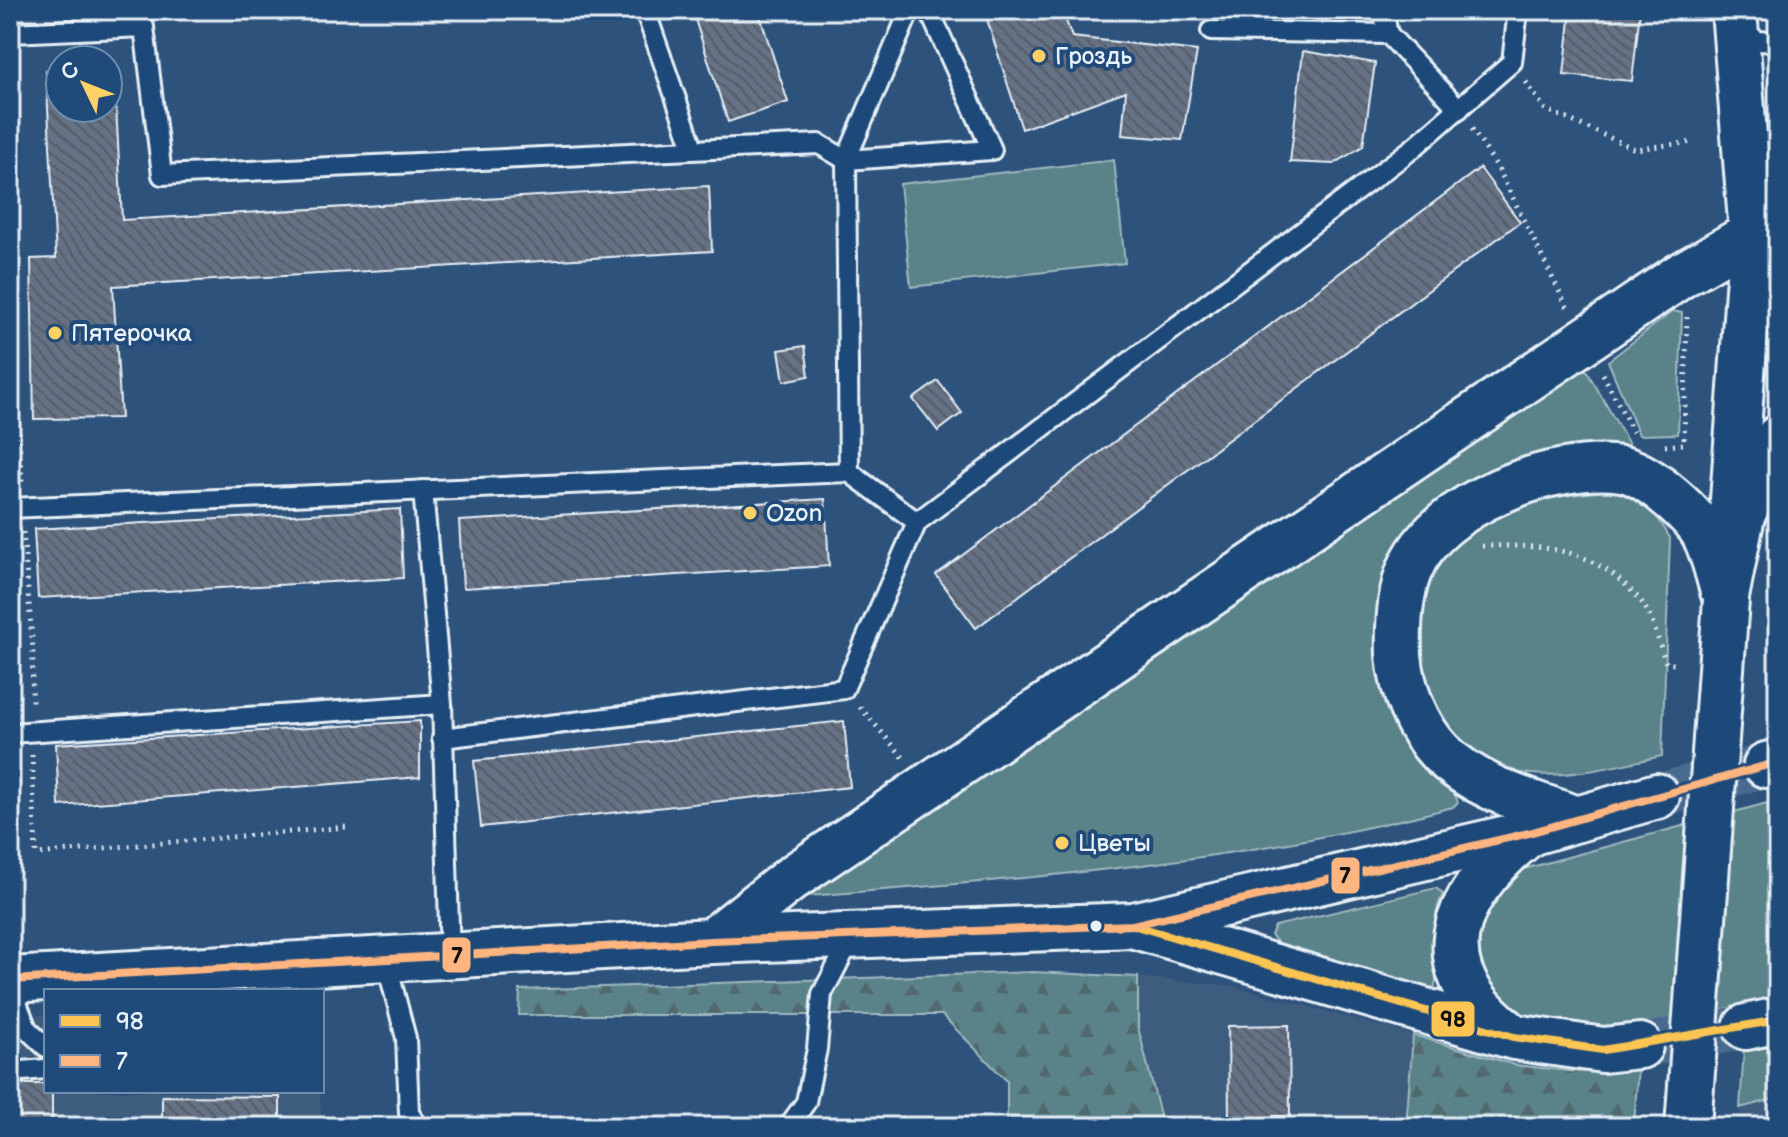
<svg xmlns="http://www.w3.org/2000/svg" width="1788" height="1137" font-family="'Balsamiq Sans',sans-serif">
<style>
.built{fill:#3e5b7e}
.grass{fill:#5a8289;stroke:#a1bac0;stroke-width:2}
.forest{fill:url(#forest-firs);stroke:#a1bac0;stroke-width:2}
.building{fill:url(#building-back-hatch);stroke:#e8f1f8;stroke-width:2}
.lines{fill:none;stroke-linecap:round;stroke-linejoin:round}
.primary-tunnel{stroke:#496a8f;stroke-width:44;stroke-dasharray:44 22;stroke-linecap:butt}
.service-casing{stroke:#e8f1f8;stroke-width:24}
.tertiary-casing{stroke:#e8f1f8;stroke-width:50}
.primary-casing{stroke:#e8f1f8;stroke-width:50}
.path{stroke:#e8f1f8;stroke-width:5;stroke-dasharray:2 6;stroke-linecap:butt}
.service{stroke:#1f4a7a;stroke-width:18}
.tertiary{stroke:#1f4a7a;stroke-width:44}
.primary{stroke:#1f4a7a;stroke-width:44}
.primary-bridge-casing{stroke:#e8f1f8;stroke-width:50;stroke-linecap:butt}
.primary-bridge{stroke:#1f4a7a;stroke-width:44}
.bus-1-casing{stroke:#1f4a7a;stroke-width:14}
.bus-2-casing{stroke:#1f4a7a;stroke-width:14}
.bus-1{stroke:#fcc553;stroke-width:8}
.bus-2{stroke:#ffb580;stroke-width:8}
.poi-dot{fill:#ffd166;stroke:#1f4a7a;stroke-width:3}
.bus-dot{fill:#e8f1f8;stroke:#1f4a7a;stroke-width:3}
.labels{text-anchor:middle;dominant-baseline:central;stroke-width:8;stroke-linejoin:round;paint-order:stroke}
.poi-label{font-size:24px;fill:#e8f1f8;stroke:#1f4a7a;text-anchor:start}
.line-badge{stroke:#1f4a7a;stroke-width:3}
.pale-badge-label{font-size:22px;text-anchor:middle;font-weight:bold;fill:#111}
</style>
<defs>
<pattern id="forest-firs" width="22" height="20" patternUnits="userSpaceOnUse" patternTransform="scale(2)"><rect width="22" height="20" fill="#5a8289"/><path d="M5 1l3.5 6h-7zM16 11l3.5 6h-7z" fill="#51686d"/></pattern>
<pattern id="building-back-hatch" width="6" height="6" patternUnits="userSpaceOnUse" patternTransform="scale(2)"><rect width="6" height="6" fill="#657184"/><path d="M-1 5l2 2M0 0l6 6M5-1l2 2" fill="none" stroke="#565c67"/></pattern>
</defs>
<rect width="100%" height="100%" fill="#2d527c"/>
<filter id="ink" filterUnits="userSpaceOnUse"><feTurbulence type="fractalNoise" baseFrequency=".0125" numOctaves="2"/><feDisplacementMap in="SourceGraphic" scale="16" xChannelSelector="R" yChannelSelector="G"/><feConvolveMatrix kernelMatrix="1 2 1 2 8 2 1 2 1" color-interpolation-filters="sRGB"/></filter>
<g filter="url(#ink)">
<g class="built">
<path d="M1138,977L1234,986L1413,1035L1406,1127H1163L1138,1027Z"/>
<path d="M46,1015V1091H320L321,1127H10V1017Z"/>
<path d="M1778,1098V1127H1738L1740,1108Z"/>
</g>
<g class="grass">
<path d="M1114,160L1125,263L911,287L900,184Z"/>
<path d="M1673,311L1682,313L1678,434L1639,435L1608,361Z"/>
<path d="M1581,361L1630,446L1584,449L1406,534L1414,754C1428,769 1451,783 1458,802L1453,807C1242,863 1025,879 808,896L796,886Z"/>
<path d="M1619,490C1646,499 1657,514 1670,538L1662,756C1613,766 1561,782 1511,771C1454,759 1432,712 1421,660C1419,650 1414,635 1414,625C1417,595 1438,559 1460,540C1505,501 1562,494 1619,490Z"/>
<path d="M1778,632V709L1771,711Z"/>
<path d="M1778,800V998C1709,1011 1589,1046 1523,1017C1507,1010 1491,988 1478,976L1473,929L1509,879L1524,869Z"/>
<path d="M1436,888L1443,894C1426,926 1443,958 1434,990L1278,943L1271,935L1275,926Z"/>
<path d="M1778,1041V1098L1740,1108L1744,1049Z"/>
</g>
<g class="forest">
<path d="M1033,972L1138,977V1027L1163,1127H1007V1081L942,1015H519L520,990Z"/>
<path d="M1413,1035L1515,1065L1578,1072L1638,1065L1634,1127H1406Z"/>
</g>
<g class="building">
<path d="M692,10H758L788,102L728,122Z"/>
<path d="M984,10H1062L1072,37L1197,51L1182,140L1122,135L1126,91L1022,129Z"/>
<path d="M1571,10H1640L1632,81L1564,75Z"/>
<path d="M1303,51L1375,63L1363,146L1334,164L1290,162Z"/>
<path d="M108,67H114L122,220L709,186L712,251L113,286L121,418L34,419L31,259L56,258L46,71L60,70V108H108Z"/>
<path d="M1480,168L1520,222L976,628L936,575Z"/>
<path d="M805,346L809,376L784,381L779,350Z"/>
<path d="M938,381L962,413L938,431L913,399Z"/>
<path d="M825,499L829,566L463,588L459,521Z"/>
<path d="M400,509L403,578L38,598L34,529Z"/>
<path d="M420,721V777L59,806L56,744Z"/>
<path d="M844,721L850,787L481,827L474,761Z"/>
<path d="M1289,1025L1290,1116H1274V1127H1242V1116L1229,1117L1228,1026Z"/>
<path d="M10,1084H46V1091H52V1127H10Z"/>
<path d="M162,1096L280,1097V1127H162Z"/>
</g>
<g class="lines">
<g class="primary-tunnel">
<path d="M1657,796L1766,765"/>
<path d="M1640,1046L1746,1027"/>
</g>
<g class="service-casing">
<g id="service">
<path d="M645,10L693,148"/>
<path d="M1383,10L1388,34"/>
<path d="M1738,28L1758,41L1778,42"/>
<path d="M1211,31L1388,34L1459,109"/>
<path d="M10,33L144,27L162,175L819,144L846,160L910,10"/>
<path d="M849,472L846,160L992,150L929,10"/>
<path d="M423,490L442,704L450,957"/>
<path d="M10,508L849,472L917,522L1412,149L1512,62L1518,10"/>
<path d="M10,733L442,704"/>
<path d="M442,738L844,689L917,522"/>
<path d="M386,961L406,1038L409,1113L418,1127"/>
<path d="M10,985L27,1029L46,1047"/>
<path d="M10,1072L46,1069"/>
<path d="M788,1127L806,1102L817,1049L822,994L852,937"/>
</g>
</g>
<g class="tertiary-casing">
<g id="tertiary">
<path d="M1730,542L1752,234L1734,10"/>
<path d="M712,941L792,878L1680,276L1752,234H1778"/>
</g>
</g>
<g class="primary-casing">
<g id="primary">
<path d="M1726,597L1742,516L1778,438"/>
<path d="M1766,765L1778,762"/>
<path d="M1577,819C1531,802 1477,789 1441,753C1416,727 1402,690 1399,655C1398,627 1399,597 1409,571C1435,503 1555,459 1622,469C1646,473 1684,507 1699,526C1713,544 1718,578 1726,600"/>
<path d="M1135,926L1514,1037L1603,1050L1640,1046"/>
<path d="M10,980L712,941L1133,925L1529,833L1657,796"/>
<path d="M1746,1027L1778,1020"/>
<path d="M1511,1035C1420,966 1452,897 1527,835"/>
</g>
</g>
<g class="path">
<path d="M1526,82L1545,109L1635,149L1693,142"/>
<path d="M1472,129L1498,168L1567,307"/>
<path d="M10,288L22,482"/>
<path d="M1603,374L1633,432"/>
<path d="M1665,446L1684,444L1687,317"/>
<path d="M23,532L33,650L32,705"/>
<path d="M1482,546C1547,545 1594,547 1640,600C1653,616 1659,644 1666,663L1674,664"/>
<path d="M860,707L903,757"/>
<path d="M32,755L36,854L347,827"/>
</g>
<use href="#service" class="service"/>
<use href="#tertiary" class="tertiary"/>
<use href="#primary" class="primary"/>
<g class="primary-bridge-casing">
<path id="primary-bridge" d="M1688,1127L1726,600"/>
</g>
<use href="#primary-bridge" class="primary-bridge"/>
<g class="bus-1-casing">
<path id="bus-1" d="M1136,926L1514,1037L1603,1050L1778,1020"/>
</g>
<g class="bus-2-casing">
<path id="bus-2" d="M10,980L712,941L1133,925L1529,833L1778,762"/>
</g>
<use href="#bus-1" class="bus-1"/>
<use href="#bus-2" class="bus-2"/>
</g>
</g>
<g class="poi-dot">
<circle cx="1039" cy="56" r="8"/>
<circle cx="55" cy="333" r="8"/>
<circle cx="750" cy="513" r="8"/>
<circle cx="1062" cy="843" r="8"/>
</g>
<circle class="bus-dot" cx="1096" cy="926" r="7"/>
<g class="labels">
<g class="poi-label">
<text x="1055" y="56">Гроздь</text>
<text x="71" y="333">Пятерочка</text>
<text x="766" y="513">Ozon</text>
<text x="1078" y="843">Цветы</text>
</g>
</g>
<g class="line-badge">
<rect x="1330" y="856" width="31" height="39" rx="8" fill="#ffb580"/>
<rect x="441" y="936" width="31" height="38" rx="8" fill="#ffb580"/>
<rect x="1430" y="1000" width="46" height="38" rx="8" fill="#fcc553"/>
</g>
<g class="pale-badge-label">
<text x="1345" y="883">7</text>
<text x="457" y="963">7</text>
<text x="1453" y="1027">98</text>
</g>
<rect width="1788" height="1137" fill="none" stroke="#1f4a7a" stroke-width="40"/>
<rect x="20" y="20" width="1748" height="1097" fill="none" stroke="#e8f1f8" stroke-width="3" filter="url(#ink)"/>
<rect x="44" y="989" width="280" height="104" fill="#1f4a7a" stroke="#6f8dac" stroke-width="2"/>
<rect x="60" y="1015" width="40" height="12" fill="#fcc553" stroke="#6f8dac" stroke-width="2"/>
<text x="116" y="1029" font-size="24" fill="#e8f1f8">98</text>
<rect x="60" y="1055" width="40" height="12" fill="#ffb580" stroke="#6f8dac" stroke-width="2"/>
<text x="116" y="1069" font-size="24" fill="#e8f1f8">7</text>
<g transform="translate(84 84) rotate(313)"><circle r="38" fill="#1f4a7a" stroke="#6f8dac" stroke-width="2"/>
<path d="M0-6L14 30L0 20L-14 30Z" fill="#ffd166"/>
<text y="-12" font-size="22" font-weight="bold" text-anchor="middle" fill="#e8f1f8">С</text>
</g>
</svg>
